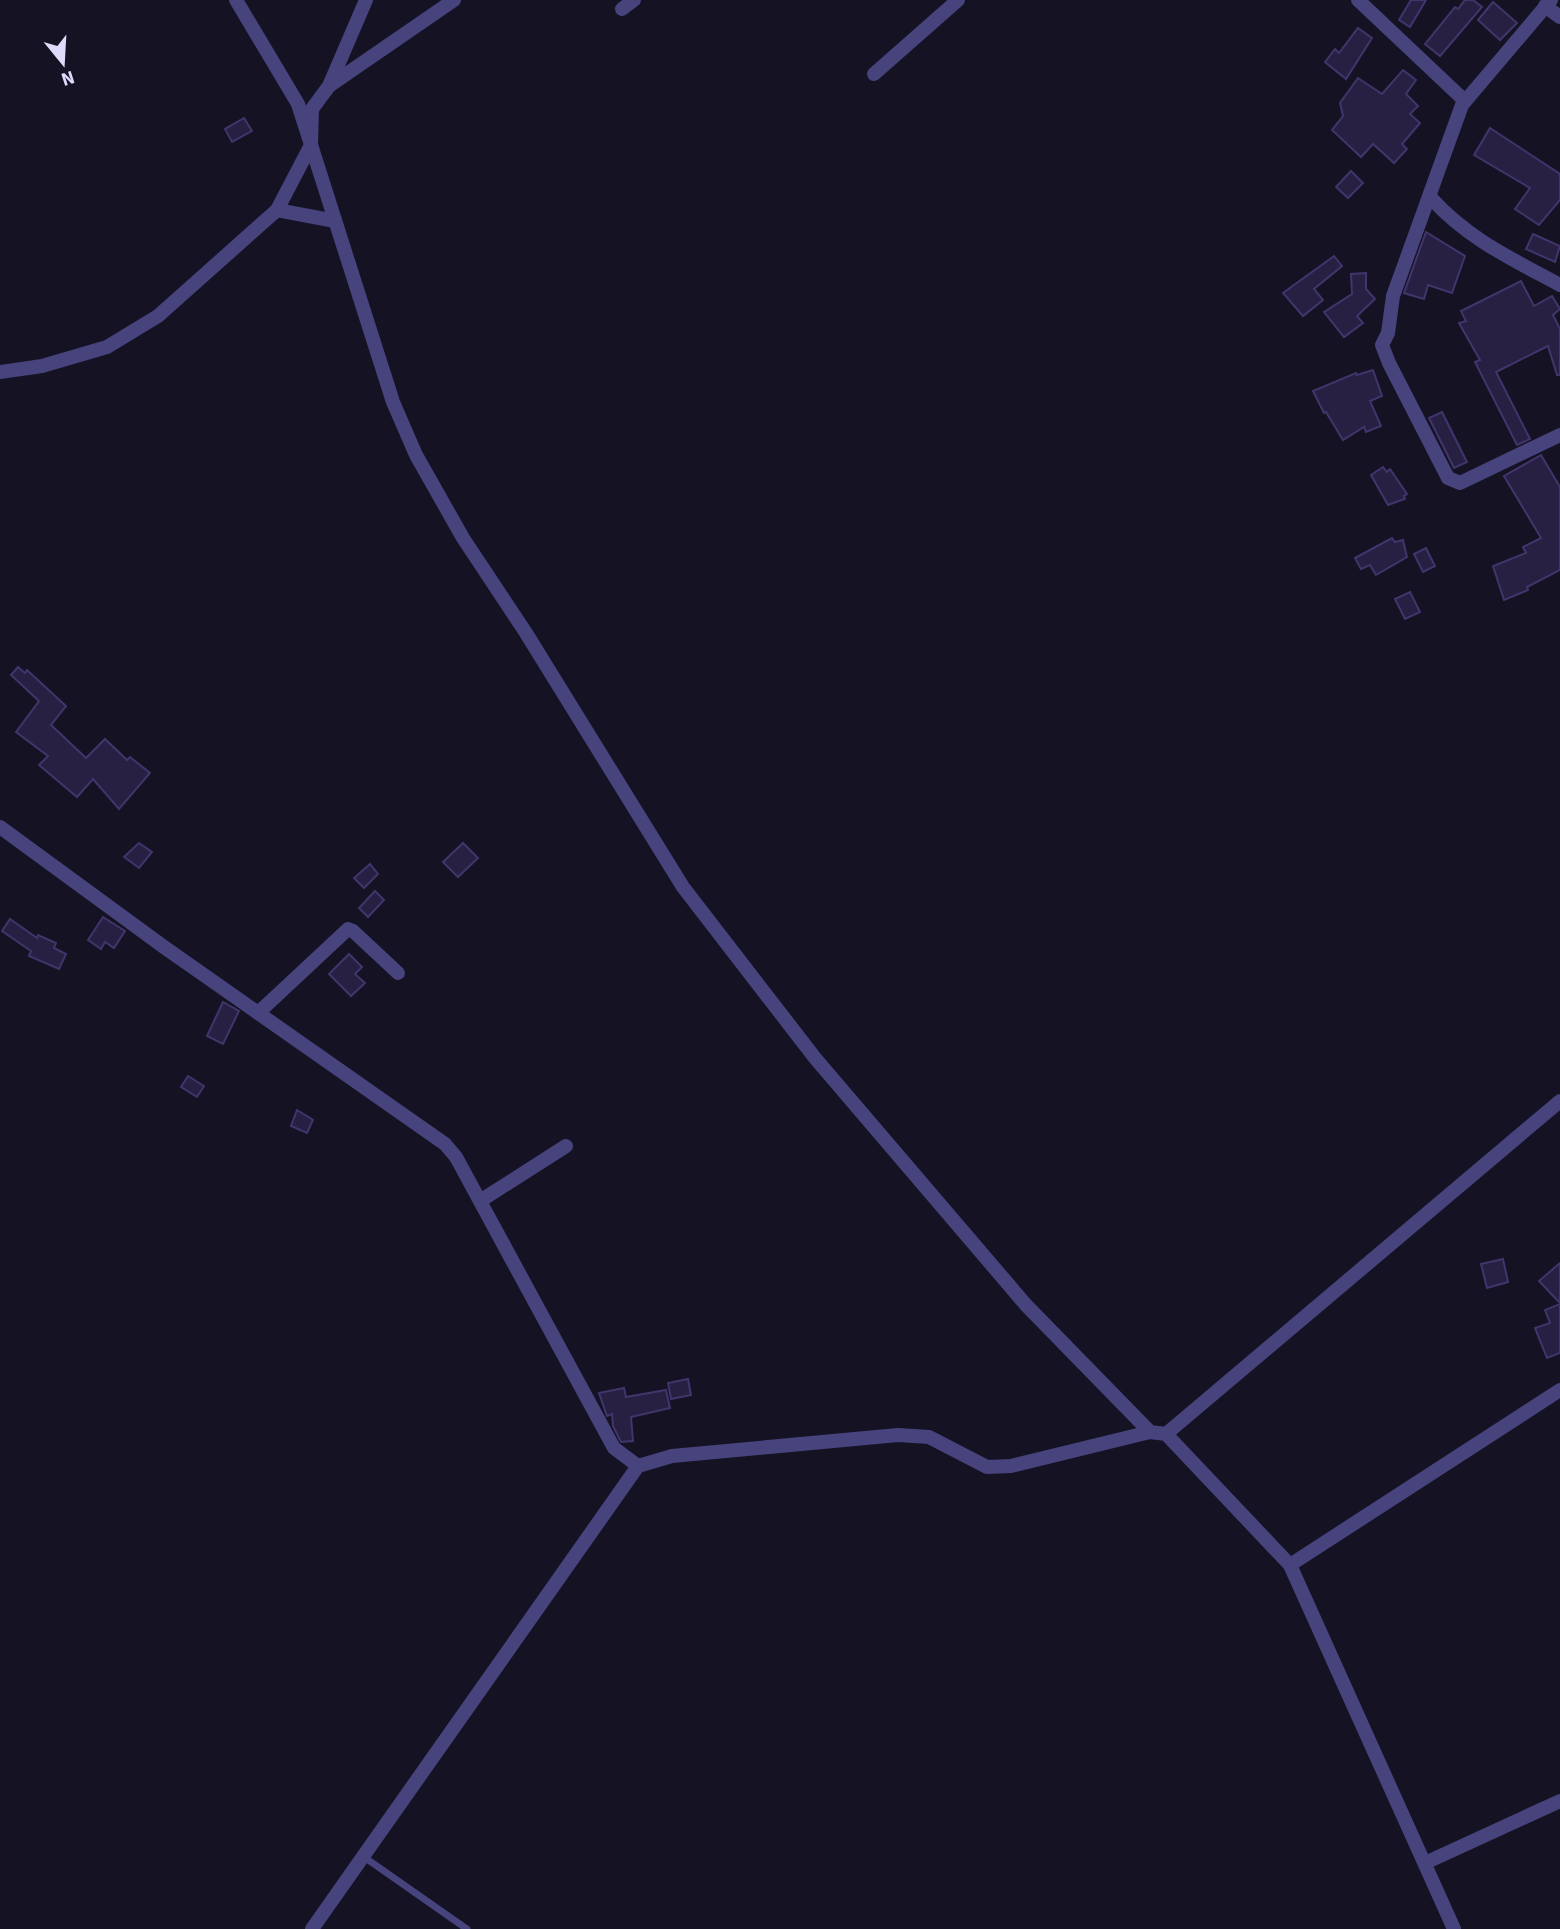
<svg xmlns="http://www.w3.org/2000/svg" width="1560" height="1929" font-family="'Source Sans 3',sans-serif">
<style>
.building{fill:#282043;stroke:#41356c;stroke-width:2}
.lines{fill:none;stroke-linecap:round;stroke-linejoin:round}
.service{stroke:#46437d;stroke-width:7}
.minor{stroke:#46437d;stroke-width:14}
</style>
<rect width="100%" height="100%" fill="#151224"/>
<g class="building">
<path d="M1411,0H1426L1410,27L1399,20Z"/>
<path d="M1465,0H1473L1482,7L1440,56L1425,44L1455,7L1458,9Z"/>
<path d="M1493,2L1517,23L1500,40L1478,20Z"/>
<path d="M1358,28L1372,38L1346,79L1325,62L1335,49L1339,53Z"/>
<path d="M1403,70L1416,80L1406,94L1418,106L1410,114L1420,123L1402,144L1407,149L1394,163L1373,144L1361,157L1332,130L1343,116L1340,103L1358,78L1382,94Z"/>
<path d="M244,118L252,131L232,142L225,129Z"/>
<path d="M1490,128L1560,174V200L1539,225L1515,209L1530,188L1474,155Z"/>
<path d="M1351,171L1363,183L1348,198L1336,187Z"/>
<path d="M1426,232L1465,256L1452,293L1428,285L1424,299L1404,293Z"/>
<path d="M1533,234L1560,246L1555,262L1526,249Z"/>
<path d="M1334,256L1342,266L1314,289L1323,300L1303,316L1283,293Z"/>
<path d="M1366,273V289L1375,299L1357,316L1363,323L1344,337L1324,312L1352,294L1351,274Z"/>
<path d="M1521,281L1534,306L1552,296L1560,309L1553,315L1560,329V375H1557L1548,346L1496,372L1530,439L1517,445L1475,362L1480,360L1459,323L1466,321L1461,311Z"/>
<path d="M1373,370L1382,396L1370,401L1381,426L1366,432L1364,427L1343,440L1326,412L1324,413L1313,391L1356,373L1357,375Z"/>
<path d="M1442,412L1467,462L1454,468L1429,418Z"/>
<path d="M1541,455L1560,487V570L1527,587L1528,590L1504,600L1493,566L1526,553L1523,547L1541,538L1504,476Z"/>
<path d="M1383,467L1387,472L1390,469L1407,494L1404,496L1405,499L1388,505L1371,475Z"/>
<path d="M1392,538L1395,542L1403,540L1407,557L1376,575L1370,565L1361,569L1355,558Z"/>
<path d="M1426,548L1435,566L1423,572L1414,554Z"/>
<path d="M1410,592L1420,612L1405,619L1395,599Z"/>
<path d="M18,667L25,673L27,670L66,706L51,725L86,758L105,739L127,760L130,757L150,773L119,809L93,779L77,797L39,765L48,756L16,732L39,701L11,675Z"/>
<path d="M139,843L152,852L139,868L124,857Z"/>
<path d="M463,843L478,858L458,877L443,862Z"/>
<path d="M370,864L378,874L364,888L354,878Z"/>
<path d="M375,891L384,900L368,917L359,908Z"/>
<path d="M103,917L125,931L114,948L105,942L101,949L88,940Z"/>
<path d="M10,919L37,938L38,935L56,943L54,948L66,954L59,969L29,956L31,951L2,931Z"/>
<path d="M349,954L362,967L355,974L365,983L351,996L329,974Z"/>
<path d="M223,1002L239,1011L223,1044L207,1036Z"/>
<path d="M188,1076L204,1086L197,1097L181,1087Z"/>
<path d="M297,1110L313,1120L307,1133L291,1126Z"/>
<path d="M1503,1259L1508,1282L1487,1288L1481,1264Z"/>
<path d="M1560,1263V1303L1539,1281Z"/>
<path d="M1560,1304V1353L1547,1358L1535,1328L1550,1323L1545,1310Z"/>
<path d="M688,1379L691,1395L671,1399L668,1383Z"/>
<path d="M624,1388L626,1397L666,1390L670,1408L631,1417L633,1441L621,1442L613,1426L612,1414L607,1416L599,1393Z"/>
</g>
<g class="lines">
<path class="service" d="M364,1857L467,1929"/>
<g class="minor">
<path d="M236,0L298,104L393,402L416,455L463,538L526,633L683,887L815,1058L1026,1305L1150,1432L1166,1434L1290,1565L1454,1929"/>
<path d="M1358,0L1465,101"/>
<path d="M1551,0L1462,105L1393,296L1388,333L1382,345L1389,363L1448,478L1460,483L1560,435"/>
<path d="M1545,6L1560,17"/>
<path d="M622,9L634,0"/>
<path d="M874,74L958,0"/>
<path d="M329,86L454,0"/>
<path d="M1431,198C1468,239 1512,259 1560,285"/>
<path d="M277,210L335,221"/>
<path d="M0,372L42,366L107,347L158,316L277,210L311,145L312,109L329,86L366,0"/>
<path d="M0,827L164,947L445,1144L456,1157L614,1448L638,1466L672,1456L898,1435L929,1437L987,1467L1011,1466L1150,1432"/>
<path d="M258,1013L348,929L353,931L398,973"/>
<path d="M480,1201L566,1146"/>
<path d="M1166,1434L1560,1101"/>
<path d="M1290,1565L1560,1390"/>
<path d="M1425,1863L1560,1801"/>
<path d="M312,1929L638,1466"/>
</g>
</g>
<g transform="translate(63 63) rotate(162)" stroke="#151224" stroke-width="5" paint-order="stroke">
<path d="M0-5L12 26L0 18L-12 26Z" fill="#dedafa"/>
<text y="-10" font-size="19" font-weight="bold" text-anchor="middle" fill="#dedafa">N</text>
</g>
</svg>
